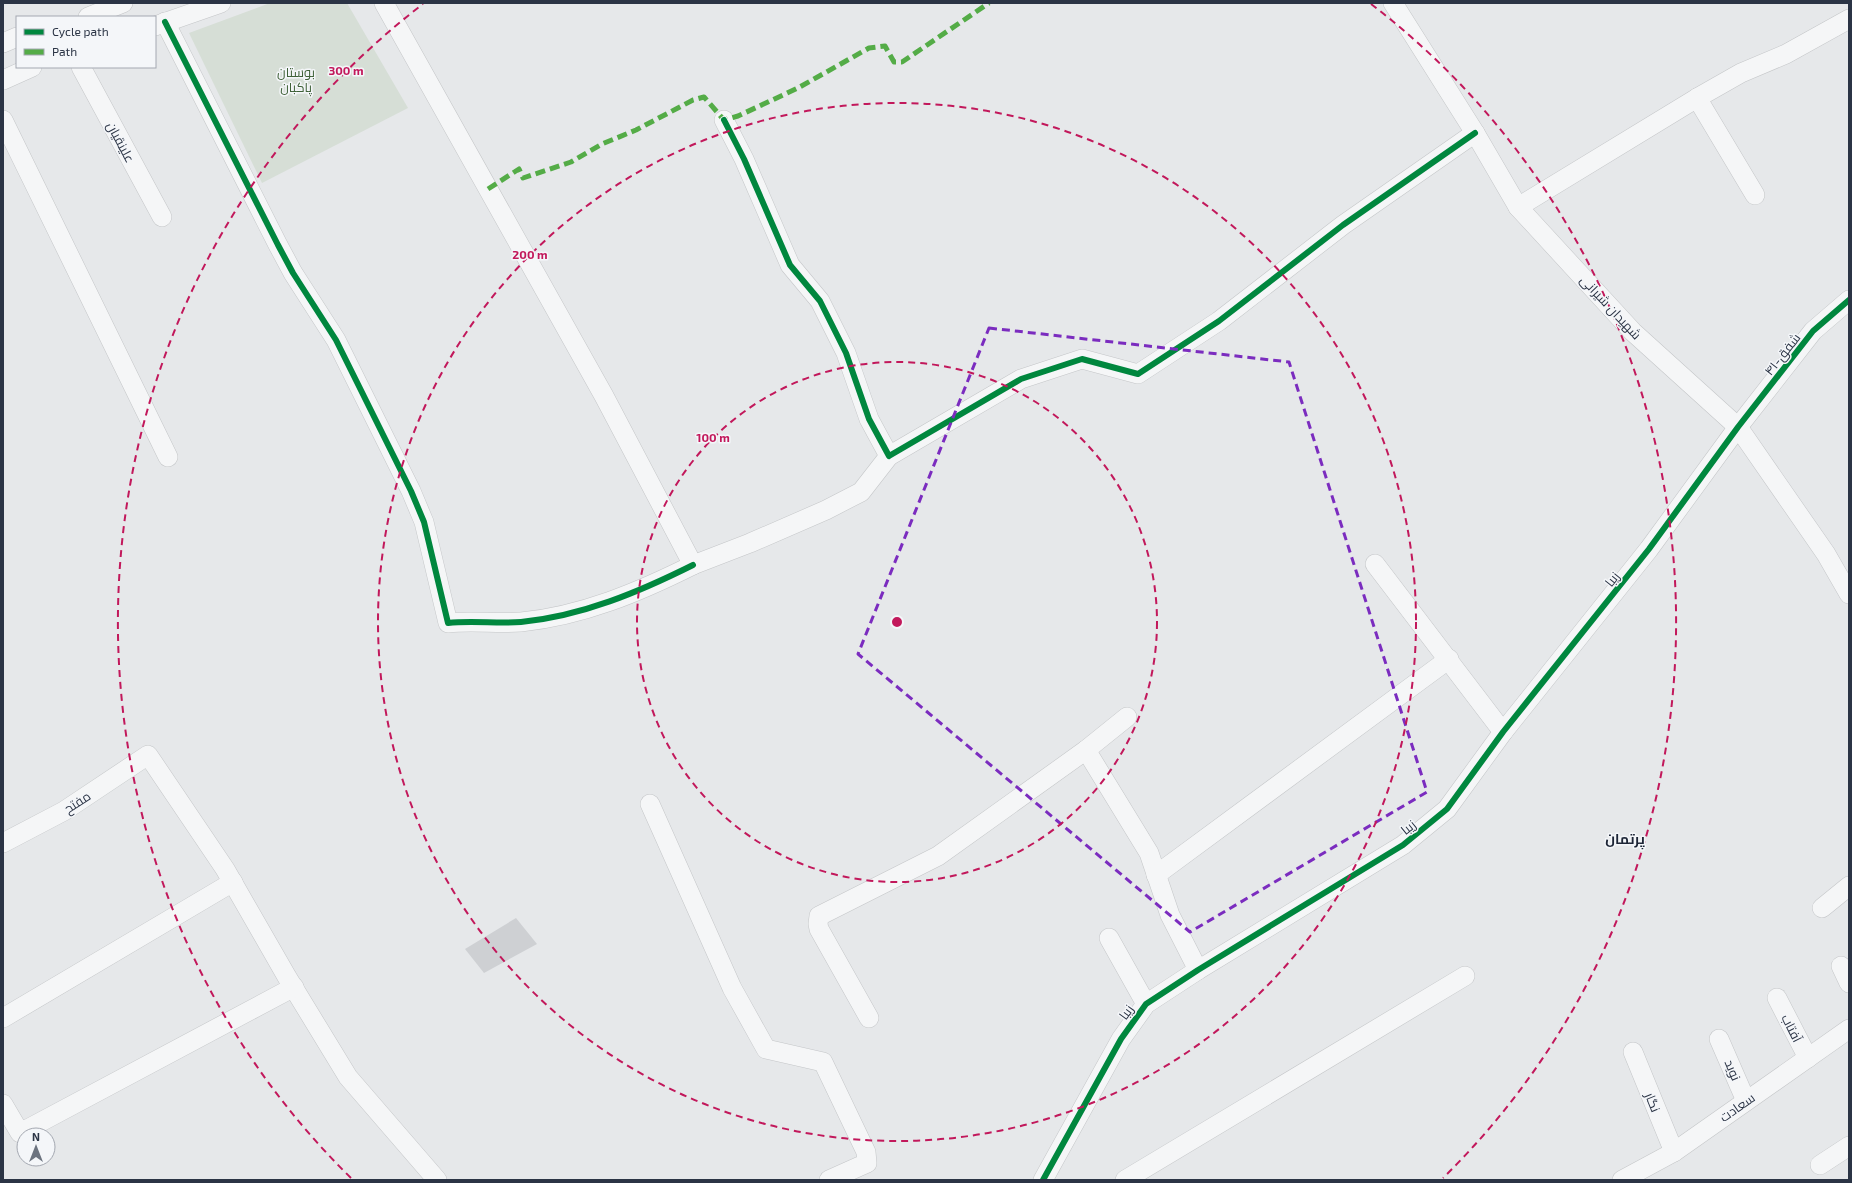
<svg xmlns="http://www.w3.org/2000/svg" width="1852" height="1183" font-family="'Exo 2',Cairo,sans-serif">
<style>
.green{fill:#d6ded6}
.building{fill:#ced0d3}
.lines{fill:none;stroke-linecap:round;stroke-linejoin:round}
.minor-casing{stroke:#c4c6c8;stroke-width:20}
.minor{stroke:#f5f6f7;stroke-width:19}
.quiet{stroke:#54ac47;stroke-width:5;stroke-dasharray:10 5;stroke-linecap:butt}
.cycleway-casing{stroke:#f4f6f9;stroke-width:8}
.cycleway{stroke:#00873e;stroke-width:6}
.marked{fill:none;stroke:#7b2cbf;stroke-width:3;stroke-dasharray:8 5;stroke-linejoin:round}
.ring{fill:none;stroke:#c2185b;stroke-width:2;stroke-dasharray:7 5}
.labels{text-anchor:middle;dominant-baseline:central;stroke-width:3;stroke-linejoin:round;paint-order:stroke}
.park-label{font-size:13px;fill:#3f6138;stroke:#f4f6f9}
.street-label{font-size:13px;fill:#2b3445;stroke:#f4f6f9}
.neighbourhood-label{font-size:14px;font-weight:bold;fill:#1d2536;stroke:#f4f6f9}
.centre{fill:#c2185b;stroke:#f4f6f9;stroke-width:2}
.ring-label{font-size:12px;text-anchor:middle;font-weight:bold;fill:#c2185b;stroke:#f4f6f9;stroke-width:3;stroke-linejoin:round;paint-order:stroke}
</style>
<rect width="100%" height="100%" fill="#e6e8ea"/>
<path class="green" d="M270,3H347L408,108L262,183L189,33Z"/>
<path class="building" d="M516,918L537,944L484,973L465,949Z"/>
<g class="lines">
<g class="minor-casing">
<g id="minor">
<path d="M384,3L604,396L693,565L750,543L826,510L861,492L889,456"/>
<path d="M1393,3L1475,133L1518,207L1633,332L1738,427L1826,554L1849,594"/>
<path d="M88,17L123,3"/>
<path d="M165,22L278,245L293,273L336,340L411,491L424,522L448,623C472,620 497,624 521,622C582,616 639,592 693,565"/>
<path d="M155,26L221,3"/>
<path d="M3,43L17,37"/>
<path d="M81,67L162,217"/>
<path d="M3,80L32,67"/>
<path d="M1697,98L1755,195"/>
<path d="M3,120L168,457"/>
<path d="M724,120L744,159L790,265L820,301L846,353L869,419L889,456L1021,379L1082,359L1138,374L1219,321L1343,225L1475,133"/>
<path d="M1518,207L1697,98L1741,73L1786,54L1849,19"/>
<path d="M1375,564L1503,732"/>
<path d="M1127,717L1086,750L1149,853L1170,915L1198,970"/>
<path d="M650,804L732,988L766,1049L823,1062L866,1152L867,1163L829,1180"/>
<path d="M3,843L64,811L148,755L225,869L287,977L348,1077L437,1180"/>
<path d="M1156,875L1449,659"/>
<path d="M1822,908L1849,886"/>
<path d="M1109,938L1146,1004"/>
<path d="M1841,966L1849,983"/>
<path d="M1777,998L1808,1058"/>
<path d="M3,1018L233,882"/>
<path d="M869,1018L819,929L818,924L819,916L938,856L1086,750"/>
<path d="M1719,1039L1746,1101"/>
<path d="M1633,1052L1674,1152"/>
<path d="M3,1104L20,1133L294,987"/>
<path d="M1820,1165L1849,1146"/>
<path d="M1043,1180L1121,1039L1146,1004L1198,970L1403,845L1447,809L1503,732L1649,549L1738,427L1813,331L1849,300"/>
<path d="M1125,1180L1465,976"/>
<path d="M1622,1180L1674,1152L1849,1029"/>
</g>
</g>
<use href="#minor" class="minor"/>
<path class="quiet" d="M488,189L519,169L523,178L571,162L602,144L636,130L693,100L704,97L724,120L738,116L798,88L869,48L885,46L894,62H902L989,3"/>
<g class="cycleway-casing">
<g id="cycleway">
<path d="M165,22L278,245L293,273L336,340L411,491L424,522L448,623C472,620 497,624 521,622C582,616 639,592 693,565"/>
<path d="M724,120L744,159L790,265L820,301L846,353L869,419L889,456L1021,379L1082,359L1138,374L1219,321L1343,225L1475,133"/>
<path d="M1043,1180L1121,1039L1146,1004L1198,970L1403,845L1447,809L1503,732L1649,549L1738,427L1813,331L1849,300"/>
</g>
</g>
<use href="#cycleway" class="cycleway"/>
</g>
<path class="marked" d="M989,328L1289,362L1427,792L1190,932L858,654Z"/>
<g class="ring">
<circle cx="897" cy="622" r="260"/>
<circle cx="897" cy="622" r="519"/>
<path d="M351 1178A779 779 0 0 1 423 4M1371 4A779 779 0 0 1 1443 1178"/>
</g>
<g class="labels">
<g class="park-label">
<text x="296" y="72">بوستان<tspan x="296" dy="15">پاکبان</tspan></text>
</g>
<g class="street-label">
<text transform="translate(121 142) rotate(62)">علینقیان</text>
<text transform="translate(1611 307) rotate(47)">شهیدان شیرانی</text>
<text transform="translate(1782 354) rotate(-52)">شفق-۴۱</text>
<text transform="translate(1612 579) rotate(-51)">زیبا</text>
<text transform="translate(77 802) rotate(-33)">مفتح</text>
<text transform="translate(1408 827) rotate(-39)">زیبا</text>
<text transform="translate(1126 1012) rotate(-54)">زیبا</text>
<text transform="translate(1792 1028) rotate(63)">آفتاب</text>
<text transform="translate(1733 1070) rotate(67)">نوید</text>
<text transform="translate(1653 1102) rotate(68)">نگار</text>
<text transform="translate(1737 1107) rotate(-35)">سعادت</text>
</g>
<g class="neighbourhood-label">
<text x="1625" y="838">پرتمان</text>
</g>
</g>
<circle cx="897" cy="622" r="6" class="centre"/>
<g class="ring-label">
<text x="346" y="75">300 m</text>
<text x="530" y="259">200 m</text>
<text x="713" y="442">100 m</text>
</g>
<rect width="1852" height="1183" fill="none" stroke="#2b3445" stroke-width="8"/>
<rect x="16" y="16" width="140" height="52" fill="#f4f6f9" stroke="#a4a8b1"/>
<rect x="24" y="29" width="20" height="6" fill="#00873e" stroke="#a4a8b1"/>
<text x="52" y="36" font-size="12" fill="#2b3445">Cycle path</text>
<rect x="24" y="49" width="20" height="6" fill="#54ac47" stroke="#a4a8b1"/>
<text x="52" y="56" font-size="12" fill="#2b3445">Path</text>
<g transform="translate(36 1147)"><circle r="19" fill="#f4f6f9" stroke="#a4a8b1"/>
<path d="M0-3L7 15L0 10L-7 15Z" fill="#6c737f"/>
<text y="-6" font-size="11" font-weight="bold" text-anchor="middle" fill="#2b3445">N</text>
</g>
</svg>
